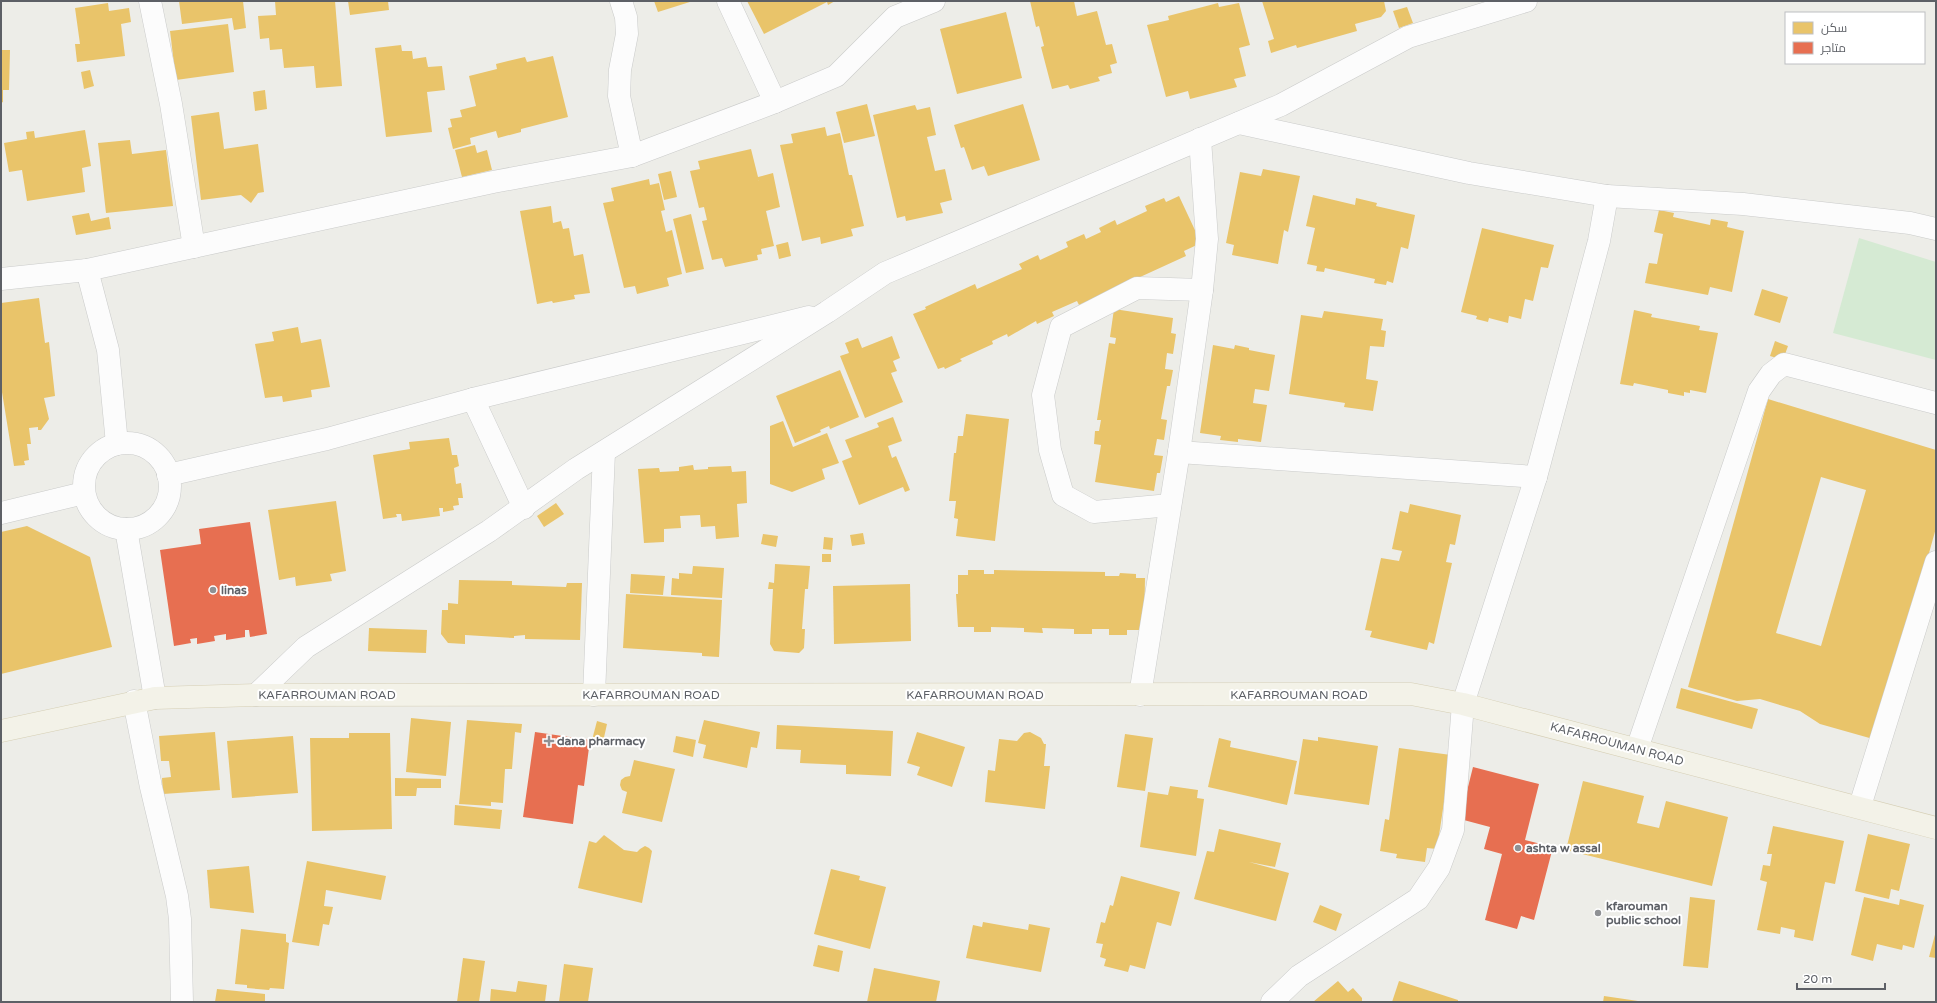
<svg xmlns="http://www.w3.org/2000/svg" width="1937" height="1003" font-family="'Varela Round',Cairo,sans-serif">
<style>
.green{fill:#d5ead3}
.homes{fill:#e9c46a;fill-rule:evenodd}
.shops{fill:#e76f51}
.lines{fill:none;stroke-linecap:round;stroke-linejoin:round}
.minor-casing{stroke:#cacbca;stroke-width:23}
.major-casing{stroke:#d6cfb5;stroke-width:23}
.minor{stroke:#fcfcfc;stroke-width:22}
.major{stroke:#f3f2e8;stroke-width:22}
.poi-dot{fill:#8f9194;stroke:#fff;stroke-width:1.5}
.labels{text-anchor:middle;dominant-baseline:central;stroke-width:4;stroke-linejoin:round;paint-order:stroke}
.poi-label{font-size:12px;font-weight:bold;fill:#5d6066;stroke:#fff;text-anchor:start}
.street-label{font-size:12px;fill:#5d6066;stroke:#fff}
</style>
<rect width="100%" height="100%" fill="#edede8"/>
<path class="green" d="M1859,238L1936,262V360L1833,333Z"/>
<g class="homes">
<path d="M179,1H243L246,28L234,30L232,18L182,24Z"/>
<path d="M275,1H335L342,86L316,88L314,66L284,68L282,49L270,50L269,38L260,39L258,16L276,15Z"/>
<path d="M348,1H388L389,10L350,15Z"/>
<path d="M654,1H693L658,12Z"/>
<path d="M747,1H835L828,5L827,2L764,34Z"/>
<path d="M1030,1H1074L1077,16L1097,11L1106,45L1112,44L1117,63L1110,65L1112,73L1098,77L1100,81L1070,89L1068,85L1052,89L1041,47L1044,46L1039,26L1036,27Z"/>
<path d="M1262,1H1384L1386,11L1381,17L1355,24L1357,31L1297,48L1296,45L1271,53L1268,41L1274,39Z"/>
<path d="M108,3L109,11L129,8L131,22L121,24L125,56L77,62L75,44H80L75,8Z"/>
<path d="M1218,3L1219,7L1239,3L1250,45L1239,48L1246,76L1234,79L1237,87L1190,99L1188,91L1166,97L1147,25L1169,20L1168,16Z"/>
<path d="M1407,7L1413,23L1399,28L1393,11Z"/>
<path d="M1006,12L1022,78L957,94L940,29Z"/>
<path d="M228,24L234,72L176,80L170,31Z"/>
<path d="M401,45L402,51H412L413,59L426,57L428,67L442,66L445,90L427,92L432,132L386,137L375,48Z"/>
<path d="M1,50H10L9,90H3V102L1,103Z"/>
<path d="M553,56L568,117L521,129V132L498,138L496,131L470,138L471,144L453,149L448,128L452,127L450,119L462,117L460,110L476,106L469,76L497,69L496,64L525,57L527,62Z"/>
<path d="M90,70L94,86L84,89L81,72Z"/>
<path d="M265,90L267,109L255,111L253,92Z"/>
<path d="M867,104L875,136L844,143L836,112Z"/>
<path d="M1023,104L1040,160L988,176L984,166L972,170L964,147L961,148L954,125Z"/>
<path d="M915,105L917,110L930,107L936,135L927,137L935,171L945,169L952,200L940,203L943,213L906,221L905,216L897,218L873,115Z"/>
<path d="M219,112L224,149L258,144L264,192L258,193L251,203L241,195L201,200L191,116Z"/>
<path d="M825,127L827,136L840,133L849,175H852L864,226L851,229L853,236L821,244L820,237L802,241L780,145L793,143L791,134Z"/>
<path d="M85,130L91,166L82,168L85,192L27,201L22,170L9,172L4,143L27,139L26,132L34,131L35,138Z"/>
<path d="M130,140L132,154L166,150L173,206L106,213L98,143Z"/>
<path d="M475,145L477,153L487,150L492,170L462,177L455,150Z"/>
<path d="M751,149L759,181L758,177L773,173L780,207L766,211L774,246L761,249L762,254L757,255L758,260L725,267L722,258L712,260L702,221L707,220L704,207L699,208L690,171L700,169L698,161Z"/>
<path d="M1263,169L1300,176L1288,232L1284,230L1278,264L1232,255L1234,245L1226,243L1240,172L1261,176Z"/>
<path d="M671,171L677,197L664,200L658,174Z"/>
<path d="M649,179L650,185L659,183L665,210L661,211L666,232L672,230L682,274L667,278L669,286L637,294L635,286L624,288L603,203L614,201L611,188Z"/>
<path d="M1313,195L1355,205L1356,198L1377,203L1376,206L1415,215L1408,249L1401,247L1393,283L1387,281L1386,285L1374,283L1375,279L1325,268L1324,272L1316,271L1317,266L1307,264L1315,228L1306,226Z"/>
<path d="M1179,196L1201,243L1184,251L1186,256L1079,305L1077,301L1052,312L1054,316L1037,324L1036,321L1008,337L1007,334L992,341L993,344L960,359L962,361L945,369L944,367L938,369L913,314L926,309L925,307L975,284L977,289L1022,269L1019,264L1038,255L1040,260L1068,247L1066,242L1084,234L1086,239L1101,232L1099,228L1115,220L1117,225L1147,211L1145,206L1164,198L1166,202Z"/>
<path d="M551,206L553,223L561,221L563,229L569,228L574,256L583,254L590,293L574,295L575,299L553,303L552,301L537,304L520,211Z"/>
<path d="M1659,210L1674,213L1673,217L1710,225L1711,219L1728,222L1727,227L1744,231L1732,292L1710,287L1708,295L1645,283L1649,263L1657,264L1663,234L1654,232Z"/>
<path d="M89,213L91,221L109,217L111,229L76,235L72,216Z"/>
<path d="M691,214L704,269L686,273L673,219Z"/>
<path d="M1482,228L1554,245L1548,268L1541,267L1533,301L1525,299L1521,319L1509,316L1508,323L1489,318L1488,322L1476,319L1477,316L1461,312Z"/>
<path d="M788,242L791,256L779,259L776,245Z"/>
<path d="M1762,289L1788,297L1780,323L1754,315Z"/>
<path d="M39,298L45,343L49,342L55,396L44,398L49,419L41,430H38V427L29,428L31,444H27L29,460L24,461L25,465L14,466L1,386V303Z"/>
<path d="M1114,309L1173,318L1171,333L1176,334L1173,354L1167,353L1165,369L1173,370L1170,386H1167L1161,419L1167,420L1164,440L1157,439L1154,455L1163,456L1160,473H1157L1154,491L1095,482L1101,445L1094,444L1095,431H1099L1101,420H1097L1109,343L1115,344L1116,338L1110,337Z"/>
<path d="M1634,310L1652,314L1651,317L1700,326L1699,330L1718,333L1706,393L1690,390V393L1684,392V396L1668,393V390L1634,383L1633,386L1620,384Z"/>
<path d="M1324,311L1383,319L1381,330L1386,331L1384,347L1370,346L1366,379L1378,381L1373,411L1344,407L1345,403L1289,394L1301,315L1322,318Z"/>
<path d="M298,327L301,343L321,339L330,387L311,390L312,397L283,402L282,396L265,398L255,344L274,341L272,332Z"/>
<path d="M892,336L900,358L893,361L897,371L891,373L903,402L865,418L840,356L849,353L845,343L858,338L862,348Z"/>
<path d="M1775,341L1788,346L1783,360L1770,356Z"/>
<path d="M1213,345L1234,349L1235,345L1249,348V350L1275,355L1269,391L1255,389L1253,403L1267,405L1261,442L1238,439V442L1220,440L1221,436L1200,433Z"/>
<path d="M840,370L859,417L830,429L829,426L820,430L821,432L795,443L776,396Z"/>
<path d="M1768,399L1936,450V528L1890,693L1873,739L1820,724L1800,711L1760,699L1737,701L1688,687ZM1821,477L1866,490L1821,646L1776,633Z"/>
<path d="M966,414L1009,419L995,541L956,536L958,519L954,518L956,501H949L954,453H956L958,436H963Z"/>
<path d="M893,417L902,441L888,446L892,458L896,456L910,490L905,492L903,487L859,505L842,461L852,457L845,440L879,427L877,423Z"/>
<path d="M783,421L793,447L827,433L839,463L822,469L825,479L792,492L770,484V426Z"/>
<path d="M449,438L452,455H457L459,466L454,468L456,484L461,483L463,498H458L459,505L453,506L454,510L443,512V508H439L440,516L402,521L401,514H396L397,517L383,519L373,455L410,449L409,442Z"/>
<path d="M693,465L694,470L708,469V467L731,466L732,472L746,471L747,503L737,504L739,537L716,539L715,526L701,527L700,515L680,516L681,528L664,529V542L644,543L638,469L659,468L660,472L679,471V467Z"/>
<path d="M336,501L346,571L330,574L332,581L296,586L295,577L279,580L268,510Z"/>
<path d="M556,503L564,514L544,527L537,516Z"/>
<path d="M1410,504L1461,515L1455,545L1450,544L1446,562L1452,563L1434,644L1429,642L1427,650L1370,637L1372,631L1365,630L1381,558L1399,561L1402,551L1392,549L1400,511L1408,513Z"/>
<path d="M27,526L90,557L112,647L1,674V532Z"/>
<path d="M863,533L865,544L852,546L850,535Z"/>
<path d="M763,534L778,536L776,547L761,544Z"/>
<path d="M824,537L833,538L832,550L823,549Z"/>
<rect x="822" y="554" width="9" height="8"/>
<path d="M775,564L810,566L808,589H805L802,629H805L804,648L799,653L774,651L770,644L773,589H768L769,582L774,583Z"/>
<path d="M693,566L724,568L722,598L671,595L672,578L679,579V573L692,574Z"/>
<path d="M968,570H984V574H994V570L1105,572V576H1119L1120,573L1136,574V578H1145L1144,630H1127V635H1109V629H1092V634H1074V629L1042,628L1043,633L1024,632V628L991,627V632H974V627H958L956,594H958V575H968Z"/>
<path d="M631,574L665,576L663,595L630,593Z"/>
<path d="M459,580L512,581V585L566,587L567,583H582L580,640L525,639V635L514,636V638L465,635V644L448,643L441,634L442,610H448V603L458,604Z"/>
<path d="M910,584L911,641L834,644L833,586Z"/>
<path d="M626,594L722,600L719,657L702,656V653L623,648Z"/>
<path d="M369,628L427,630L426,653L368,651Z"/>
<path d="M1681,688L1758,709L1752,729L1676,708Z"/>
<path d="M411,718L451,722L446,776L406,772Z"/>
<path d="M467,720L522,724L521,733L515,732L512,769H505L503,803L491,802V806L459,804Z"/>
<path d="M704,720L760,732L757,748L751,747L747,768L703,758L706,745L698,743Z"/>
<path d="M597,721L607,724L603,742L592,740Z"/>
<path d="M777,725L893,731L891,776L846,774V765L800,763L801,750L776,749Z"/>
<path d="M215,732L220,790L163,794L162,778L171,777L169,761H161L159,736Z"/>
<path d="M917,732L965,747L952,787L917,775L920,767L907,763Z"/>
<path d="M1030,732L1041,738L1044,744H1046L1044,766H1050L1045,809L985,802L988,770L995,771L999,739L1017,741L1024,733Z"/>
<path d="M349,733H390L392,829L312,831L310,738H349Z"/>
<path d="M1125,734L1153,738L1145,791L1117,787Z"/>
<path d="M293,736L298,793L232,798L227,741Z"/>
<path d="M676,736L696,740L693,757L673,752Z"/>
<path d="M1318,737L1378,746L1369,805L1294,794L1303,739L1318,741Z"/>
<path d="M1219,738L1231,741L1230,747L1297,761L1287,805L1208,787Z"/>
<path d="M1399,748L1451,755L1437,849L1427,848L1425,862L1396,858L1397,854L1380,851L1385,819L1389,820Z"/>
<path d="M634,760L675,769L662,822L622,813L627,792L622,790L620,785L621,780L625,777L630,776Z"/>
<path d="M395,778L441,779V788H417L416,796H395Z"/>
<path d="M1583,781L1644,796L1637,823L1659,828L1666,801L1728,817L1712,886L1566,850Z"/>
<path d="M1170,786L1198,790L1197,798L1204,799L1196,856L1140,847L1148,792L1168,795Z"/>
<path d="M455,805L502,810L500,829L454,825Z"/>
<path d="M1773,826L1844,841L1835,884L1825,882L1813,941L1794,937L1795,930L1781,927L1780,934L1757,930L1767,882L1760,880L1763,865L1770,866L1772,854H1767Z"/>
<path d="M1219,829L1281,843L1275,867L1249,862L1289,873L1276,921L1194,899L1207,851L1214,852Z"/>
<path d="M1868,834L1910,844L1899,891L1891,889L1889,899L1855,891Z"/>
<path d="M604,835L624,850L637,852L640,849L645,846L649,848L652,851L642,903L578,888L589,841L596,843Z"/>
<path d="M307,861L386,876L381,900L326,890L324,906L333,907L329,925L323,924L319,946L292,942Z"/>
<path d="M249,866L254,913L210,908L207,870Z"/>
<path d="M831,869L860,876L859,880L886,887L870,949L814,934Z"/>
<path d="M1121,876L1180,892L1171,926L1157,922L1145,969L1130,965L1128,972L1104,966L1106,959L1100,957L1103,944L1096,943L1101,922L1105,923L1110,905L1113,906Z"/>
<path d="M1690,897L1715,900L1708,968L1683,966Z"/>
<path d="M1864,897L1899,905L1900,899L1924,905L1914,948L1903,945L1902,950L1877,944L1873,961L1851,955Z"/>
<path d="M1320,905L1342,914L1336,931L1313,922Z"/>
<path d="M983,922L1028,930L1029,924L1050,928L1041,972L966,958L973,925L982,927Z"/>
<path d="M241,929L286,934V942L289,943L284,989L270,988L269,990L247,988V985L235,984Z"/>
<path d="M1936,931V958L1929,957Z"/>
<path d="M818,945L843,951L839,972L813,966Z"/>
<path d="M463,958L485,961L479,1002H457Z"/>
<path d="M564,964L593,968L588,1002H559Z"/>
<path d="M874,968L940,981L936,1002H867Z"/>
<path d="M518,981L547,985L545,1002H490L491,989L516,992Z"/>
<path d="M1338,981L1348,992L1353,988L1362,998V1002H1313Z"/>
<path d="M1399,981L1458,1000V1002H1392Z"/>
<path d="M217,989L265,994V1002H215Z"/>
<path d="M1604,996L1638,1001V1002H1603Z"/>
</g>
<g class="shops">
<path d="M250,522L267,634L250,637L249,630H245V637L226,640V634L214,636L215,641L197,644V638L190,639L191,643L174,646L160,550L201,544L199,529Z"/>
<path d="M535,732L590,740L584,786L578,785L573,824L523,817Z"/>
<path d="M1473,767L1539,784L1525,840L1553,847L1534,920L1521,916L1517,929L1485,920L1502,854L1484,849L1490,827L1460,819Z"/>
</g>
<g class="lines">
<g class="minor-casing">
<g id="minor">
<path d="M150,1L171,104L194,247"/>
<path d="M621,1L626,17L627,34L620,70L619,96L632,156"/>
<path d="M728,1L775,102"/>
<path d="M1239,123L1469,173L1607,196L1599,241L1536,477L1463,704L1453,830L1439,868L1418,899L1299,976L1272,1002"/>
<path d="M1607,196L1743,204L1910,223L1936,229"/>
<path d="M87,270L108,350L117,444"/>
<path d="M1,279L87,270L493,182L632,156L775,102L836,76L895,17L934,1"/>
<path d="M473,399L524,508"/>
<circle cx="127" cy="486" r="43"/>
<path d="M1179,452L1536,477"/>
<path d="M168,475L327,439L473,399L809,317"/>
<path d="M1170,505L1094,512L1063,495L1050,450L1043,395L1061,327L1137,288L1202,290"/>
<path d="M1,513L84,493"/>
<path d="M126,529L155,698"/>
<path d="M256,695L306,647L489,531L576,469L827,312L885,273L1281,105L1408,37L1526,1"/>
<path d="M594,695L604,452"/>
<path d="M1140,695L1179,452L1202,290L1207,239L1200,139"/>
<path d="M134,701L151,787L177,896L180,919L182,1002"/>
<path d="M1637,749L1759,391L1771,374L1784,364L1936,403"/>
<path d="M1860,806L1936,562"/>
</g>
</g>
<g class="major-casing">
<path id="major" d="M1,731L155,698L256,695L1411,694L1463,704L1936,828"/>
</g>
<use href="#minor" class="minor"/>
<use href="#major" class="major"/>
</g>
<g class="poi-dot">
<circle cx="213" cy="590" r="4"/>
<path d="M547 735h4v4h4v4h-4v4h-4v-4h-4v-4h4z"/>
<circle cx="1518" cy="848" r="4"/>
<circle cx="1598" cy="913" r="4"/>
</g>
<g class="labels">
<g class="poi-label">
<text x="221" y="590">linas</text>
<text x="557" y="741">dana pharmacy</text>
<text x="1526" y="848">ashta w assal</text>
<text x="1606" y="906">kfarouman<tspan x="1606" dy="14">public school</tspan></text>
</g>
<g class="street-label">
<text x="327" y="695">KAFARROUMAN ROAD</text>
<text x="651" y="695">KAFARROUMAN ROAD</text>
<text x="975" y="695">KAFARROUMAN ROAD</text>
<text x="1299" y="695">KAFARROUMAN ROAD</text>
<text transform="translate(1617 744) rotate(15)">KAFARROUMAN ROAD</text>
</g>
</g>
<rect width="1937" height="1003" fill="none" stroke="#5d6066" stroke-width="4"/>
<rect x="1785" y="12" width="140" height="52" fill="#ffffff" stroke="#bebfc2"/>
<rect x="1793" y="22" width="20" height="12" fill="#e9c46a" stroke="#bebfc2"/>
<text x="1821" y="32" font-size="12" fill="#5d6066">سكن</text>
<rect x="1793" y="42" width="20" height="12" fill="#e76f51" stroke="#bebfc2"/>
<text x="1821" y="52" font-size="12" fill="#5d6066">متاجر</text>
<path d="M1797 983v6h88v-6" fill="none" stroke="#5d6066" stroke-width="2"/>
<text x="1803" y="983" font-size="12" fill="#5d6066" stroke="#ffffff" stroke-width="3" paint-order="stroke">20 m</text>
</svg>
